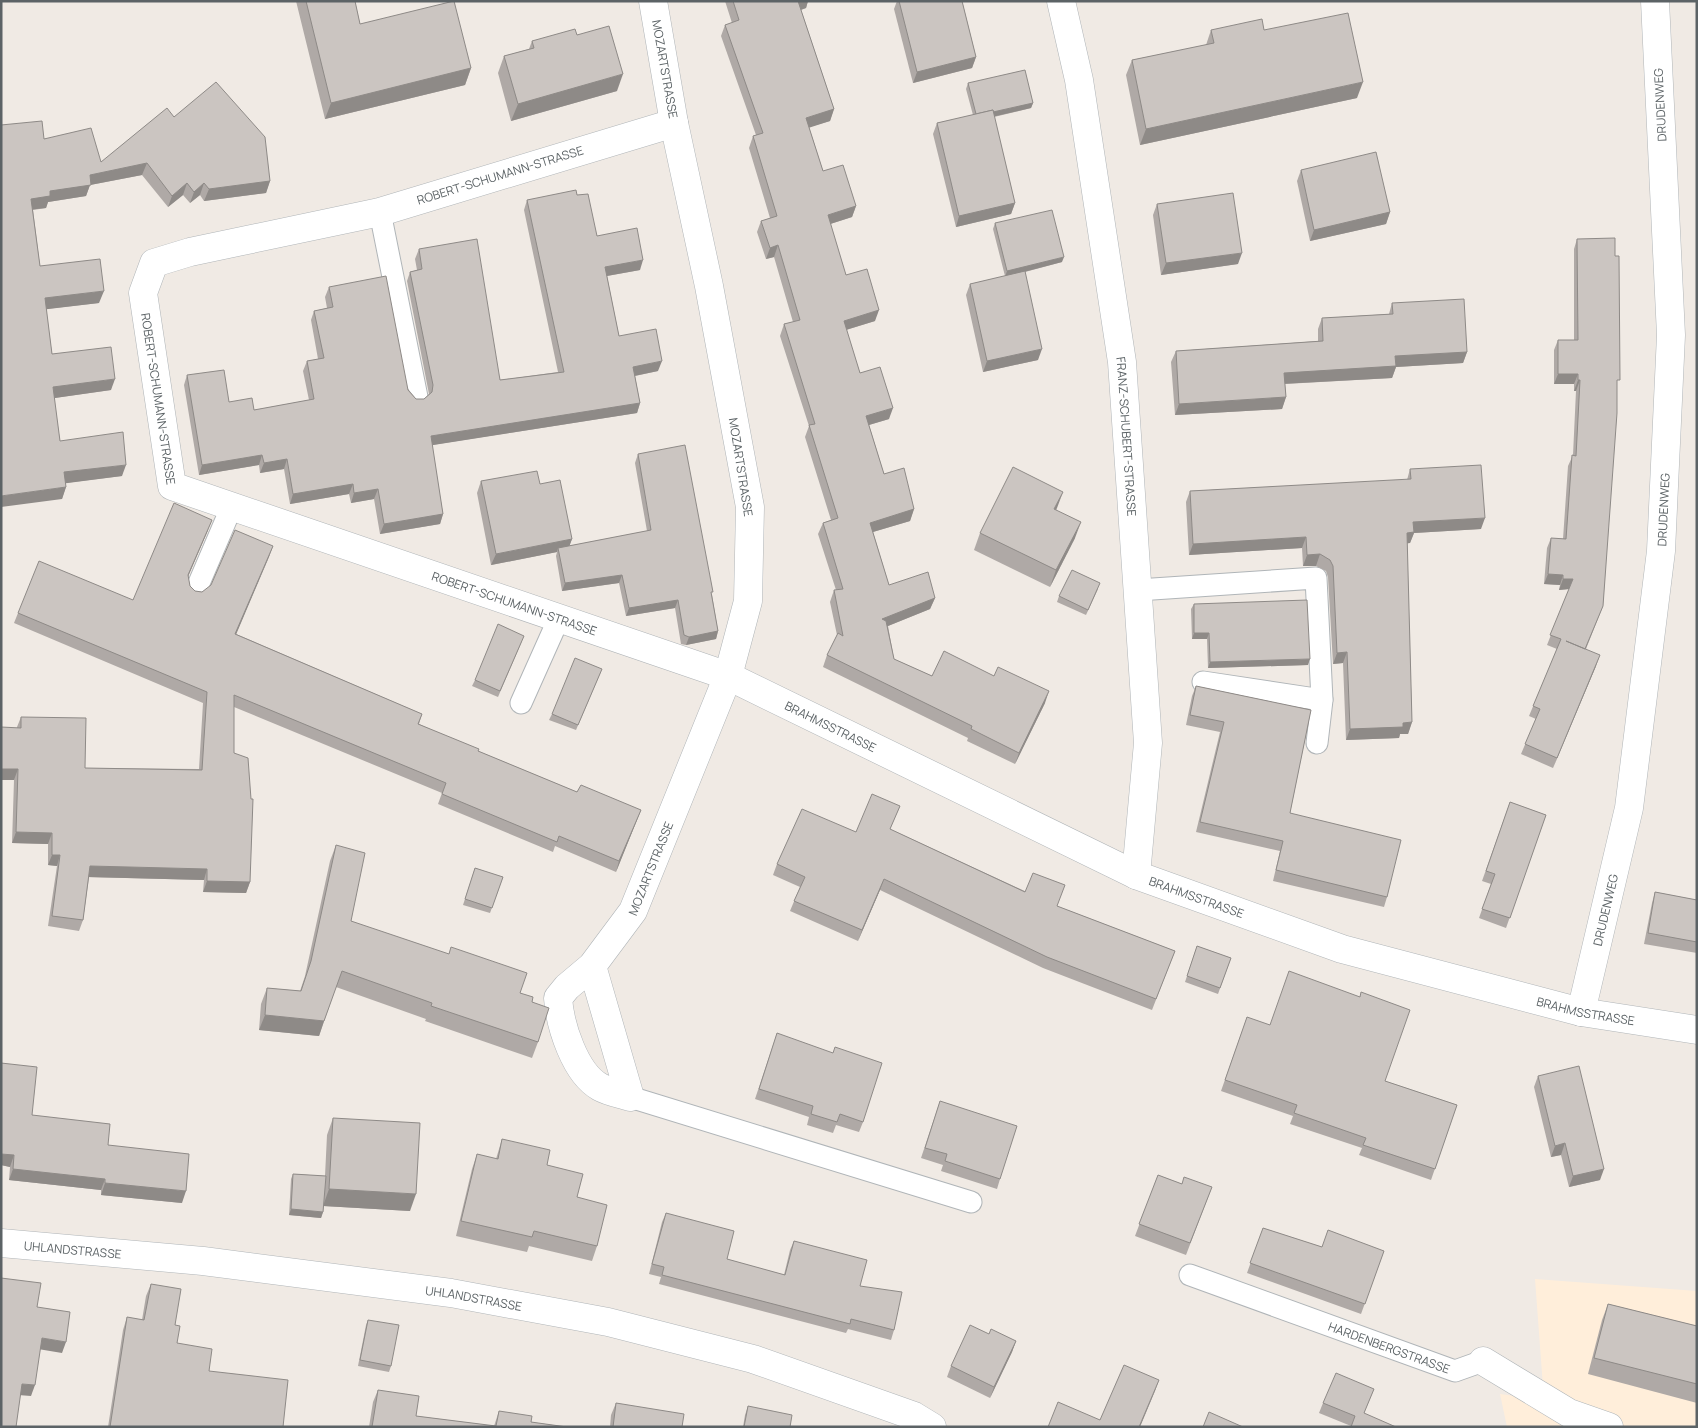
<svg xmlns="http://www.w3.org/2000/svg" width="1698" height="1428" font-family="Manrope,sans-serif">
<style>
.commercial{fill:#ffeeda}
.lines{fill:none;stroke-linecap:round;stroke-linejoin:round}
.lane-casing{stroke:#b0b5b8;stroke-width:23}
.street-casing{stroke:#b0b5b8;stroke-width:29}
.lane{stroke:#fff;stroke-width:21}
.street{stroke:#fff;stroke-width:28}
.wall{fill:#afa9a6}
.shaded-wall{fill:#8e8a87}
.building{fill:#cbc5c1;stroke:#8e8a87}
.labels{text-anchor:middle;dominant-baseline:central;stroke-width:4;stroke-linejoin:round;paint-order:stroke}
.street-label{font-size:12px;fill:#5c6366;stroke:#fff}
</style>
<rect width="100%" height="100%" fill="#f0eae4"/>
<path class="commercial" d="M1535,1279L1697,1291V1427H1507L1500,1394L1544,1400Z"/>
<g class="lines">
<g class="lane-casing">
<g id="lane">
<path d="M380,212L417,397"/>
<path d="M196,590L232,506"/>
<path d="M1138,590L1316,578L1322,700L1203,682"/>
<path d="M521,703L559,618"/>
<path d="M1317,743L1322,700"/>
<path d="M630,1097L971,1202"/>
<path id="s1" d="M1190,1275L1455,1371L1483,1361"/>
</g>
</g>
<g class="street-casing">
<g id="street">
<path id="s2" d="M1061,1L1079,80L1122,362L1148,743L1136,875"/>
<path id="s3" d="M674,123L380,212L190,252L154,263L143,293L172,486L728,676L1136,875L1342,949L1581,1012L1697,1030"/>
<path id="s4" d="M592,966L630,1097C621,1094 609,1092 600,1087C575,1073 560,1026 558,998L567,987L592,966L633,911L728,676L748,601L750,507L709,286L674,123L653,1"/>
<path id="s5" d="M1581,1012L1629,808L1661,551L1671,335L1655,1"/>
<path id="s6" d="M1,1243L203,1261L451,1293L608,1322L753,1359L914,1416L932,1427"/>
<path d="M1483,1361L1569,1413L1609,1427"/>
</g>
</g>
<use href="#lane" class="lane"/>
<use href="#street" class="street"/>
</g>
<g class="wall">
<path d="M296,1H355L360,24L471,68L465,85L325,119Z"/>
<path d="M725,1H808L806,8L801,10L834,109L830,121L809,127L823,171L856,206L852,217L830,224L846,275L875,321L846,330L860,373L889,419L869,425L884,474L914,509L910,521L873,532L889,585L935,598L930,609L888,626L894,659L932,676L1045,703L1015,764L967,741L968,738L823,667L827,655L837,635L830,602L834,590H836L818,534L823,523L831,520L805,437L809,426L780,336L784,324L793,322L774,257L766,259L757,232L761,221L770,218L749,148L753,136L756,135L721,36L725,25L732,23Z"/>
<path d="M897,1H962L976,57L972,68L913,83L894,9Z"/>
<path d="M1211,30H1264L1357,98L1140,145L1126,75L1132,60L1206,45Z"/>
<path d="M532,41L617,91L511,121L498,73L504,56L529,49Z"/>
<path d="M968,83L1033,103L1031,108L994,117L1015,203L1011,214L956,227L933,134L937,123L973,115L966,89Z"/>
<path d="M174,117L270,181L266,193L204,201L200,195L190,203L183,195L168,207L142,175L90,185L86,196L48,202L46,208L33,210L40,266L99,303L46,309L52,354L111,390L54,398L60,441L122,476L65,483L66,487L62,499L1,125L44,139L101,162Z"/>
<path d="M1301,170L1390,212L1386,224L1310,241L1297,181Z"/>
<path d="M577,195L597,236L640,270L607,276L619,336L658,371L635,376L640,403L637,413L432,445L443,514L440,524L380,534L374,499L351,503L349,494L290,504L284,469L260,473L259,465L199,475L184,385L187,375L229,402L254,410L309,400L303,371L307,361L318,359L311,320L314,311L327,308L325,297L329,287L416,399H424L429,394L407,281L410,272L417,270L415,259L419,249L500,380L558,372L524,210L527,200Z"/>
<path d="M1157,204L1238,264L1161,275L1153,215Z"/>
<path d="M995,223L1062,262L1025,272L1038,360L983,372L966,295L970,284L1005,276L993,229Z"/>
<path d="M1577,239L1617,388L1603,606L1586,649L1596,666L1553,768L1521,754L1536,719L1529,716L1557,649L1547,645L1569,589L1559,590L1560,585L1544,584L1547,548L1551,538L1563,539L1568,466L1573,455L1576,391H1574V384H1554V350L1558,340H1574V249Z"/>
<path d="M1392,303L1467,352L1463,363L1396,367L1392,378L1285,384L1286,397L1282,409L1175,415L1171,362L1176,351L1318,341V329L1322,318L1389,314Z"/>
<path d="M638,454L712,595L718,631L716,639L686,645L681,644L675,608L626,616L619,583L562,591L556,556L557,552L491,565L477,493L481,481L540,484L572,539L569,546L647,531L635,463Z"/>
<path d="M1410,469L1481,529L1414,533L1410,543H1407L1412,722L1408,734H1400L1399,738L1346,740L1343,663L1333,664L1328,577L1326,571L1316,566H1303L1302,548L1189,555L1186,502L1190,491L1407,480Z"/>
<path d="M1056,509L1075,538L1050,587L974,550L980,533Z"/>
<path d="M208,530L188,576L190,586L195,591L202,592L273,546L236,634L422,714L419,724L478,751L577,792L641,810L616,872L555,846L553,852L438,804L442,793L234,707V753L250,882L246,893L203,892L204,880L89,877L83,920L79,931L48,926L57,866L48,865V844L12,843L14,780L17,727L21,717L85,768L199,769L203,703L14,623L18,613L133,600Z"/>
<path d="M1098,589L1086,615L1057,602L1059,596Z"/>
<path d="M1194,604L1308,665L1208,668L1207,639H1192L1191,609Z"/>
<path d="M522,641L498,697L472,686L475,680Z"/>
<path d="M602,669L576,730L549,720L552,714Z"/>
<path d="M1196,686L1311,710L1290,813L1387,897L1384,907L1273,881L1280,851L1196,832L1220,732L1186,725L1192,696Z"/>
<path d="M1510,802L1546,815L1506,928L1479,918L1491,884L1482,881Z"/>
<path d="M900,806L890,829L1057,906L1175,951L1152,1010L1043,968L880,890L858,941L790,911L800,887L773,875L777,864L856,832Z"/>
<path d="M336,845L351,921L520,993L532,1002L538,1042L532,1058L425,1021L426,1019L336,987L319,1036L259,1030L261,1004L267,988L300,991L305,976L330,861Z"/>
<path d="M475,868L503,877L490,913L463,905Z"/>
<path d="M1655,892L1697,900V953L1644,944L1652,903Z"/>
<path d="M1197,946L1231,958L1218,994L1185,982Z"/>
<path d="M1247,1017L1385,1081L1457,1105L1431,1180L1359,1155L1362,1148L1290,1124L1293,1116L1221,1091Z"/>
<path d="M777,1033L863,1122L859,1132L836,1125L833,1133L807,1125L809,1117L755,1099Z"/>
<path d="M1,1063L32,1115L108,1145L182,1203L101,1195V1190L9,1180L10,1167L1,1165Z"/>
<path d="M1538,1076L1600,1180L1569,1187L1561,1155L1551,1157L1534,1087Z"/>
<path d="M940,1101L1000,1179L997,1189L941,1171L943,1165L921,1158Z"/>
<path d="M333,1118L410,1211L324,1206L323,1212L321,1218L289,1215L291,1179L293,1174L325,1176L327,1135Z"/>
<path d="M502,1139L547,1165L577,1197L597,1246L592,1261L529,1246L527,1252L456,1236L472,1169L477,1154L496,1159Z"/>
<path d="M1158,1175L1182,1184L1212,1187L1186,1255L1135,1236Z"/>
<path d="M666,1213L727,1259L784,1275L790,1250L794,1241L860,1286L894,1330L891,1340L848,1329L846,1333L659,1284L661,1277L649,1274L662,1222Z"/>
<path d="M1263,1228L1322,1247L1384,1251L1361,1314L1247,1273Z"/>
<path d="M151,1284L175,1325L177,1343L209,1371L283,1427H108L123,1330L127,1317L142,1320L146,1296Z"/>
<path d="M1608,1304L1697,1326V1403L1588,1374L1602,1320Z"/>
<path d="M368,1320L391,1366L389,1372L358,1366L366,1325Z"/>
<path d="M989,1334L1016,1341L1012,1352L990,1398L947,1377L951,1366Z"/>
<path d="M1374,1389L1364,1413L1351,1426L1319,1413L1323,1403Z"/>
<path d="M378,1390L416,1416L494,1426L499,1411L531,1422L567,1427H369L373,1402Z"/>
<path d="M616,1403L682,1427H610L611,1415Z"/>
<path d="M748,1406L790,1427H743L745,1415Z"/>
</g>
<g class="shaded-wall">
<path d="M798,1H808L806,8L794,12Z"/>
<path d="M976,57L972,68L913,83L917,72Z"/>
<path d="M471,68L465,85L325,119L331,103Z"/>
<path d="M623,74L617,91L511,121L518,104Z"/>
<path d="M1363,82L1357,98L1140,145L1146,129Z"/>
<path d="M1033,103L1031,108L974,121L976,115Z"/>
<path d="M834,109L830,121L802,130L806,118Z"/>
<path d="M147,163L142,175L90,185L86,196L48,202L46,208L27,210L31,199L90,175Z"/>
<path d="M270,181L266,193L204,201L209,189Z"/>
<path d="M187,183L183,195L168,207L172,196Z"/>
<path d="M204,183L200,195L190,203L194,192Z"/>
<path d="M1015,203L1011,214L956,227L959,216Z"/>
<path d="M856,206L852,217L824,226L828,215Z"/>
<path d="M1390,212L1386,224L1310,241L1314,230Z"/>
<path d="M778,245L774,257L766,259L770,248Z"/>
<path d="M1242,253L1238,264L1161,275L1166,263Z"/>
<path d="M1064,257L1062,262L1005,277L1007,271Z"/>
<path d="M643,260L640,270L601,277L605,267Z"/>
<path d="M104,291L99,303L40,310L45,298Z"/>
<path d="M879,310L875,321L839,332L844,321Z"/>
<path d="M1042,349L1038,360L983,372L987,361Z"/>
<path d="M1467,352L1463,363L1396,367L1392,378L1280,384L1284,373L1395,356Z"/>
<path d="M662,361L658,371L629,377L633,367Z"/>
<path d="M1558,374H1578L1574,384H1554Z"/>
<path d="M115,379L111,390L48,399L53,387Z"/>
<path d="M1578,380H1580L1576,391H1574Z"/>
<path d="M1286,397L1282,409L1175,415L1179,404Z"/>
<path d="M640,403L637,413L427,446L431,436Z"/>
<path d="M893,408L889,419L862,427L866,416Z"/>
<path d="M262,455L259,465L199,475L202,465Z"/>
<path d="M287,459L284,469L260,473L264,463Z"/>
<path d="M126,465L122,476L60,484L64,472Z"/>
<path d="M353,484L349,494L290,504L293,494Z"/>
<path d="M66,487L62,499L1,507V496Z"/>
<path d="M378,489L374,499L351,503L354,493Z"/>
<path d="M1063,492L1057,508L1048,525L1054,509Z"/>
<path d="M914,509L910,521L866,534L870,523Z"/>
<path d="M443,514L440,524L380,534L384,524Z"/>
<path d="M1485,518L1481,529L1414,533L1410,543L1403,544L1407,533L1413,522Z"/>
<path d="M212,520L208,530L184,586L188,575Z"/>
<path d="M1081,522L1075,538L1050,587L1056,570Z"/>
<path d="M1306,537L1302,548L1189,555L1193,544Z"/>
<path d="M572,539L568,550L558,548L557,552L491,565L496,554Z"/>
<path d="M273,546L269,557L232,644L235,634Z"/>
<path d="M1320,554L1316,566H1303L1307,555Z"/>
<path d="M1548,574L1563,575L1560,585L1544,584Z"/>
<path d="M622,575L619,583L562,591L565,583Z"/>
<path d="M1563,579H1573L1569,589L1559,590Z"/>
<path d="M935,598L930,609L878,630L882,619Z"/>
<path d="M678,600L675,608L626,616L629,608Z"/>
<path d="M718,631L716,639L686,645L689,637Z"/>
<path d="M1194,633H1209L1207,639H1192Z"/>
<path d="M1347,652L1343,663L1333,664L1337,653Z"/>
<path d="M1600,655L1596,666L1553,768L1557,758Z"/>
<path d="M1310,659L1308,665L1208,668L1210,662Z"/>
<path d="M1049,691L1045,703L1015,764L1019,753Z"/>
<path d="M1412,722L1408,734H1400L1399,738L1346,740L1350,729L1403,723Z"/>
<path d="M1,769H18L14,780H1Z"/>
<path d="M641,810L637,820L616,872L619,861Z"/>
<path d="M16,832L52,833L48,844L12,843Z"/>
<path d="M52,855H60L57,866L48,865Z"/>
<path d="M90,866L207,869L204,880L86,877Z"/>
<path d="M884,879L880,890L858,941L862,930Z"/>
<path d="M207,881L250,882L246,893L203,892Z"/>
<path d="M265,1015L324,1021L319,1036L259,1030Z"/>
<path d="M1565,1143L1561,1155L1551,1157L1555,1146Z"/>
<path d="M1,1154L14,1155L10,1167L1,1165Z"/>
<path d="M13,1169L105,1179L101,1190L9,1180Z"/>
<path d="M1604,1169L1600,1180L1569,1187L1573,1176Z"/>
<path d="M105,1183L186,1191L182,1203L101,1195Z"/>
<path d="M329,1189L416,1194L410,1211L323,1206Z"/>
<path d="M291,1209L323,1212L321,1218L289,1215Z"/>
<path d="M42,1338L66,1342L62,1353L38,1349Z"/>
<path d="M1016,1341L1012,1352L990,1398L994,1387Z"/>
<path d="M1159,1380L1155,1391L1140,1427H1139Z"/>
<path d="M22,1384L35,1385L31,1396L18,1395Z"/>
</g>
<g class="building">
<path d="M306,1H355L360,24L454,1L471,68L331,103Z"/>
<path d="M733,1H798L834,109L806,118L823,171L843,165L856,206L828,215L846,275L867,269L879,310L844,321L860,373L880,367L893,408L866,416L884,474L904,468L914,509L870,523L889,585L928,572L935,598L882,619L886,621L894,659L932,676L944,651L994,676L998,667L1049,691L1019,753L971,729L972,726L827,655L838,633L843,636L834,590L843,589L823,523L838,518L809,425L815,424L784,324L800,320L778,245L770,248L761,221L777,216L753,136L763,133L725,25L739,20Z"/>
<path d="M899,1H962L976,57L917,72Z"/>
<path d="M1348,13L1363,82L1146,129L1132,60L1214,43L1211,30L1262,19L1264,30Z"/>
<path d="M609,26L623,74L518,104L504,56L534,48L532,41L575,29L577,35Z"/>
<path d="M1025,70L1033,103L993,112V110L976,114L968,83Z"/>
<path d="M216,82L265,137L270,181L209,189L204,183L194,192L187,183L172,196L147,163L90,175L91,185L50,191V196L31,199L40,266L100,259L104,291L45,298L52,354L111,347L115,379L53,387L60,441L123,432L126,465L64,472L66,487L1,496V125L42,121L44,139L91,128L101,162L167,108L174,117Z"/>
<path d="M993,110L1015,203L959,216L937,123Z"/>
<path d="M1376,152L1390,212L1314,230L1301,170Z"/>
<path d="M576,190L577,195L588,194L597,236L637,228L643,260L605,267L619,336L656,329L662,361L633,367L640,403L431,436L443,514L384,524L378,489L354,493L353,484L293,494L287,459L264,463L262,455L202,465L187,375L224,370L229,402L252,398L254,410L314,399L307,361L324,358L314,311L333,307L329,287L386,276L408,390L416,399H424L432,392L433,385L410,272L422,269L419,249L477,239L500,380L564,372L527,200Z"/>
<path d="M1233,193L1242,253L1166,263L1157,204Z"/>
<path d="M1052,210L1064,257L1007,271L995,223Z"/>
<path d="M1615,238V256H1619L1620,380H1617V413L1603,606L1585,649L1566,641L1600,655L1557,758L1525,744L1540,709L1533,706L1561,639L1550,635L1573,579H1563V575L1548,574L1551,538L1566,539L1572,455L1576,456L1580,380H1578V374H1558V340H1578L1577,239Z"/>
<path d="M1025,271L1042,349L987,361L970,284Z"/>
<path d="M1464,299L1467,352L1395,356L1396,366L1284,373L1286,397L1179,404L1176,351L1323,341L1322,318L1393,314L1392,303Z"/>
<path d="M685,445L713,592H711L718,631L689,637L684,635L678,600L629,608L622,575L565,583L558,548L651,530L638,454Z"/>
<path d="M1481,465L1485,518L1413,522L1414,532L1407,533L1412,722L1403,723V727L1350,729L1347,652L1337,653L1333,566L1330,560L1320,554L1307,555L1306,537L1193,544L1190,491L1411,479L1410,469Z"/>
<path d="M1013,467L1063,492L1054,509L1081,522L1056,570L980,533Z"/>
<path d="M537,471L540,484L560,480L572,539L496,554L481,481Z"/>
<path d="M174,503L212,520L188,575L190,586L195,591L202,592L211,585L235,530L273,546L235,634L422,714L418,724L479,749L478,751L577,792L581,785L641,810L619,861L559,836L557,842L442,794L446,783L234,695V753L248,758L251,799H253L250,882L207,881V869L90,866L83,920L52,916L60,855H52V833L16,832L18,769H1V727L21,728V717L86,718L85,768L202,770L207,692L18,613L39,561L133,600Z"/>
<path d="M1072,570L1100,583L1088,610L1059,596Z"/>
<path d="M1307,600L1310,659L1210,662L1209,633H1194V604Z"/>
<path d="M498,624L524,636L500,691L475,680Z"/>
<path d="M575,658L602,669L578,725L552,714Z"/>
<path d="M1196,686L1311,710L1290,813L1401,840L1387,897L1276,870L1283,841L1200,822L1224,722L1190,715Z"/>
<path d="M872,794L900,806L890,829L1025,892L1033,873L1065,885L1057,906L1175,951L1156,999L1047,957L884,879L862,930L794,901L805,877L777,864L802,809L856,832Z"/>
<path d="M1510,802L1546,815L1510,918L1482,909L1495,874L1486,871Z"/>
<path d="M336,845L365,853L351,921L449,954L451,947L527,973L520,993L533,997L532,1002L549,1008L538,1042L431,1006L432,1003L342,971L324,1021L265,1015L267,988L301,991L311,961Z"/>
<path d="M475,868L503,877L492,908L465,899Z"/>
<path d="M1655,892L1697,900V942L1648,933Z"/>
<path d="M1197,946L1231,958L1220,988L1187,976Z"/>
<path d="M1289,971L1360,997L1361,992L1410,1010L1385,1081L1457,1105L1435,1169L1363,1145L1366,1138L1294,1113L1297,1105L1225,1080L1247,1017L1270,1025Z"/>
<path d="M777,1033L833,1053L835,1047L882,1063L863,1122L840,1114L837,1122L811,1114L813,1106L759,1089Z"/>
<path d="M1,1063L37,1067L32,1115L110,1124L108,1145L189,1154L186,1191L105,1183V1179L13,1169L14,1155L1,1154Z"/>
<path d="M1579,1066L1604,1169L1573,1176L1565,1143L1555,1146L1538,1076Z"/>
<path d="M940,1101L1017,1126L1000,1179L945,1161L947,1154L925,1148Z"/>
<path d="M333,1118L420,1123L416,1194L329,1189Z"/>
<path d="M502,1139L550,1150L547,1165L583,1174L577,1197L607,1205L597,1246L534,1231L532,1237L461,1221L477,1154L498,1159Z"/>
<path d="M293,1174L326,1176L323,1212L291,1209Z"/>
<path d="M1158,1175L1182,1184L1184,1177L1212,1187L1190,1243L1139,1224Z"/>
<path d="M666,1213L734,1231L727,1259L785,1275L794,1241L867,1260L860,1286L902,1292L894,1330L851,1319L850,1324L662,1275L664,1267L652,1264Z"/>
<path d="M1263,1228L1322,1247L1328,1230L1384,1251L1365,1304L1250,1263Z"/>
<path d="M1,1278L41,1283L37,1307L70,1312L66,1342L42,1338L35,1385L22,1384L16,1427H1Z"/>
<path d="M151,1284L181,1289L175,1325L180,1326L177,1343L212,1349L209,1371L288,1380L283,1427H110L127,1317L144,1320Z"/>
<path d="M1608,1304L1697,1326V1384L1594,1358Z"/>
<path d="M368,1320L399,1325L391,1366L360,1360Z"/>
<path d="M970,1325L989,1334L991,1329L1016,1341L994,1387L951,1366Z"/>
<path d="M1124,1365L1159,1380L1139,1427H1048L1058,1402L1100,1420Z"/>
<path d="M1336,1373L1374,1389L1364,1413L1396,1427H1351L1355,1416L1323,1403Z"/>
<path d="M378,1390L419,1396L416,1416L496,1426L499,1411L532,1416L531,1422L567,1427H372Z"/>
<path d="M616,1403L684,1414L682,1427H613Z"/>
<path d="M748,1406L792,1415L790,1427H744Z"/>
<path d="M1209,1412L1243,1427H1203Z"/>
</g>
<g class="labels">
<g class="street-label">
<text transform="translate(665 69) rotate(80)">MOZARTSTRASSE</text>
<text transform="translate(1660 105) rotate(-93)">DRUDENWEG</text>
<text transform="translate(500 175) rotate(-17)">ROBERT-SCHUMANN-STRASSE</text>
<text stroke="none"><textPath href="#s3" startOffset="678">ROBERT-SCHUMANN-STRASSE</textPath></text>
<text stroke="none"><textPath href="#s2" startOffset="441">FRANZ-SCHUBERT-STRASSE</textPath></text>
<text transform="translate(741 467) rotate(81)">MOZARTSTRASSE</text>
<text stroke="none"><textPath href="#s5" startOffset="510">DRUDENWEG</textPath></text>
<text stroke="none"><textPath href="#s3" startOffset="1128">ROBERT-SCHUMANN-STRASSE</textPath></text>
<text stroke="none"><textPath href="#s3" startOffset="1468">BRAHMSSTRASSE</textPath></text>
<text stroke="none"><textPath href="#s4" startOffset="431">MOZARTSTRASSE</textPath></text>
<text stroke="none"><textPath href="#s3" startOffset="1872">BRAHMSSTRASSE</textPath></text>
<text stroke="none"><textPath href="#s5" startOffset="105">DRUDENWEG</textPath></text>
<text stroke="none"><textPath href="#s3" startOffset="2278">BRAHMSSTRASSE</textPath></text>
<text stroke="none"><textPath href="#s6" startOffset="72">UHLANDSTRASSE</textPath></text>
<text stroke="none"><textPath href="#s6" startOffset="476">UHLANDSTRASSE</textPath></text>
<text stroke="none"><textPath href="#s1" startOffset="212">HARDENBERGSTRASSE</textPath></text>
</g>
</g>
<rect width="1698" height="1428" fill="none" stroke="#5c6366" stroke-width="5"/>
</svg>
